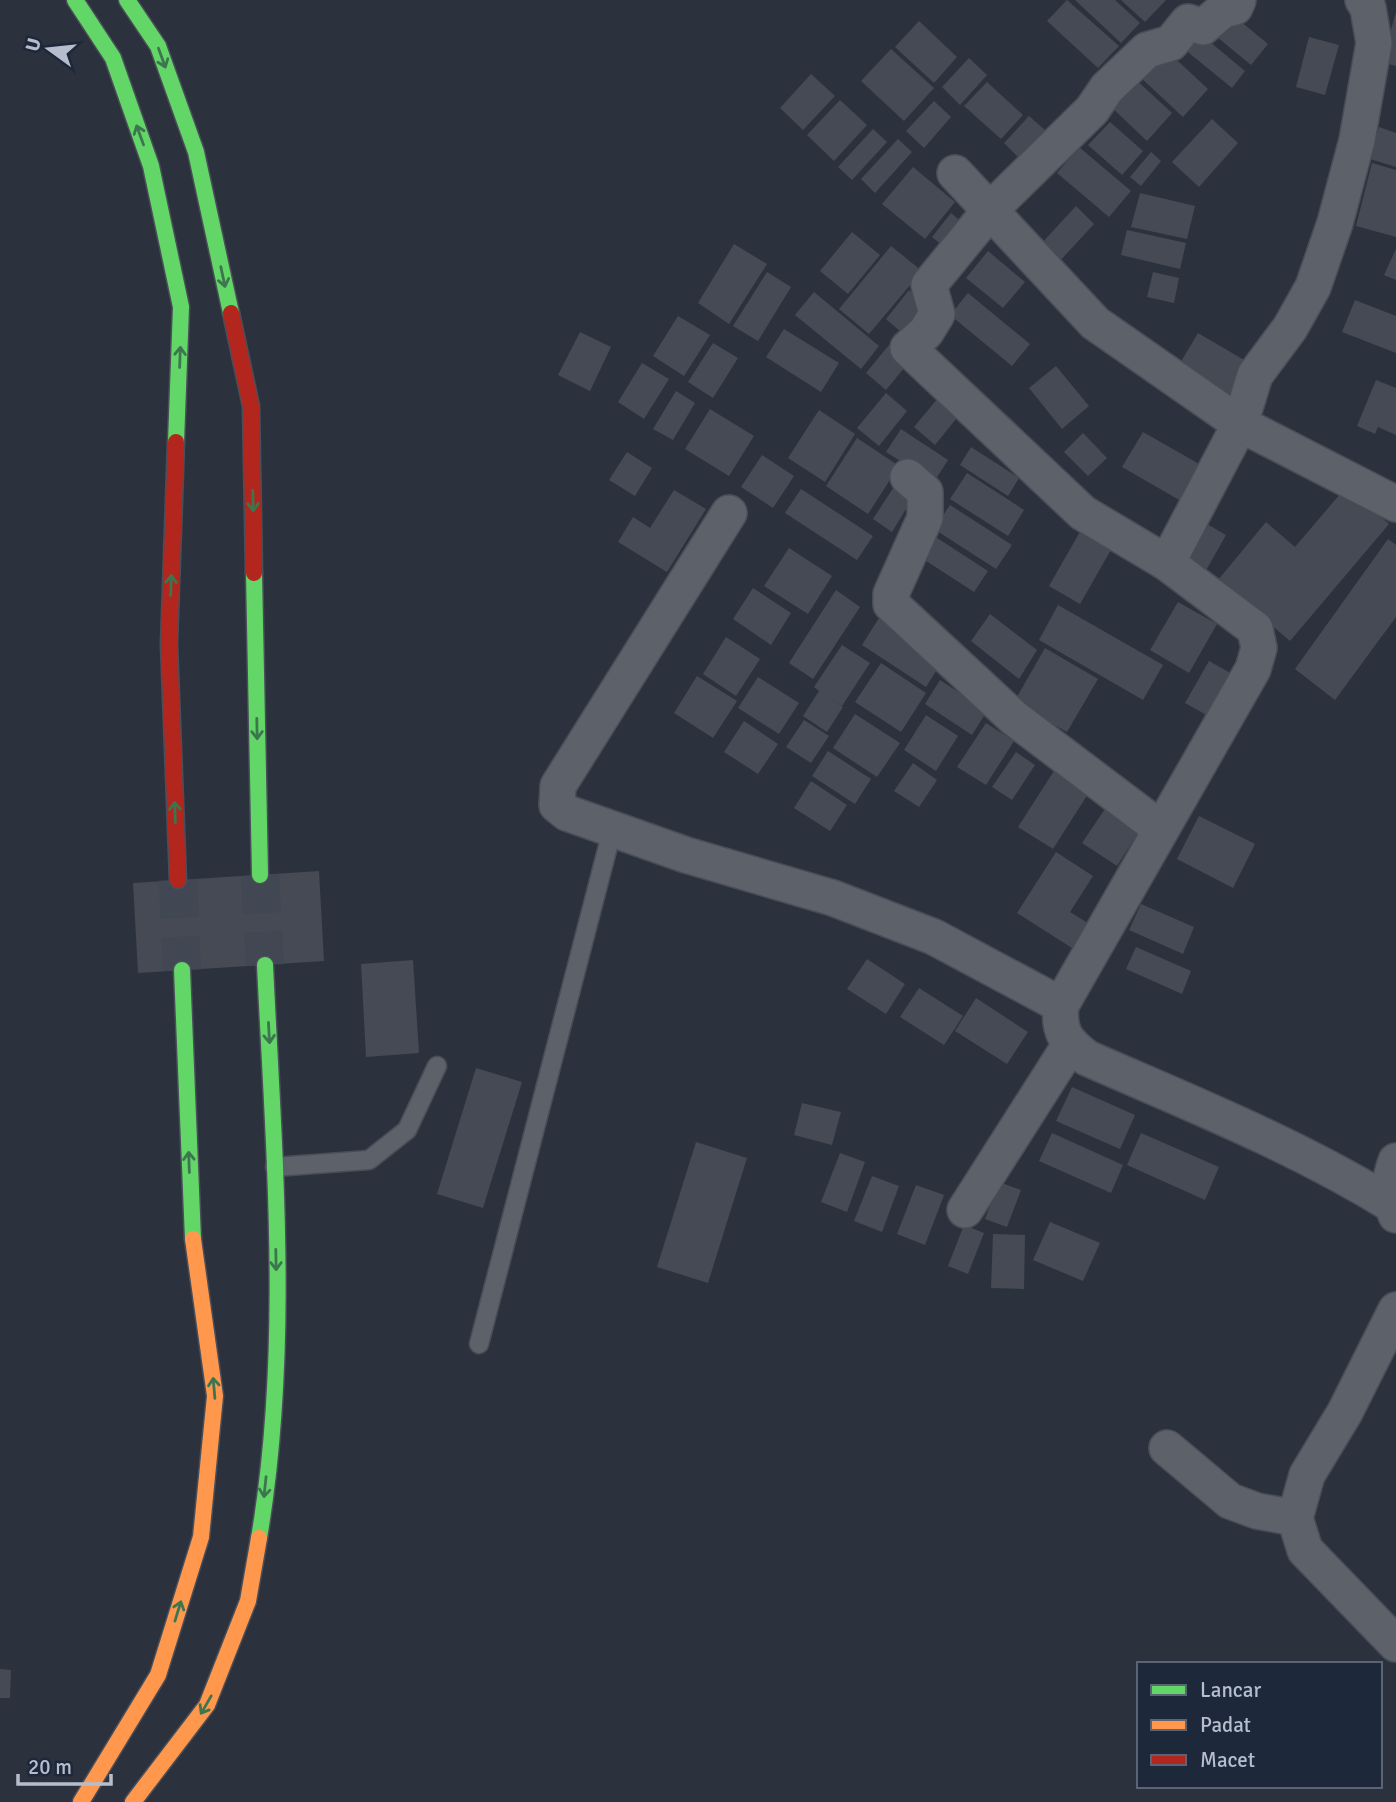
<svg xmlns="http://www.w3.org/2000/svg" width="1396" height="1802" font-family="Signika,sans-serif">
<style>
.building{fill:#454a54}
.lines{fill:none;stroke-linecap:round;stroke-linejoin:round}
.highway-tunnel{stroke:#414753;stroke-width:38;stroke-dasharray:38 19;stroke-linecap:butt}
.lane-casing{stroke:#484d56;stroke-width:21}
.street-casing{stroke:#484d56;stroke-width:38}
.fast-casing{stroke:#494e59;stroke-width:19}
.slow-casing{stroke:#494e59;stroke-width:19}
.jam-casing{stroke:#494e59;stroke-width:19}
.lane{stroke:#5d616a;stroke-width:18}
.street{stroke:#5d616a;stroke-width:35}
.fast{stroke:#63d668;stroke-width:16}
.slow{stroke:#ff974d;stroke-width:16}
.jam{stroke:#b3261e;stroke-width:16}
.oneway{stroke:#3c764f}
</style>
<rect width="100%" height="100%" fill="#2c323d"/>
<g class="building">
<path d="M1067,0L1119,46L1098,68L1047,21Z"/>
<path d="M1075,0H1115L1140,23L1121,43Z"/>
<path d="M1121,0H1166L1145,22Z"/>
<path d="M1228,11L1268,44L1251,65L1211,32Z"/>
<path d="M1396,12V66L1382,62Z"/>
<path d="M919,21L957,57L934,83L895,47Z"/>
<path d="M1192,27L1245,71L1232,88L1178,44Z"/>
<path d="M1309,37L1339,45L1325,95L1296,87Z"/>
<path d="M1164,48L1208,89L1183,117L1139,76Z"/>
<path d="M891,49L934,88L904,121L861,81Z"/>
<path d="M969,58L987,75L960,105L942,87Z"/>
<path d="M811,74L835,96L803,130L780,108Z"/>
<path d="M1133,77L1172,113L1147,141L1108,104Z"/>
<path d="M987,82L1023,115L1001,139L964,106Z"/>
<path d="M840,100L867,125L834,161L807,135Z"/>
<path d="M934,101L951,117L924,148L906,131Z"/>
<path d="M1029,116L1053,137L1027,166L1004,143Z"/>
<path d="M1212,119L1238,143L1199,187L1172,162Z"/>
<path d="M1110,122L1143,151L1122,175L1088,145Z"/>
<path d="M1379,127L1396,133V167L1370,159Z"/>
<path d="M873,129L887,142L852,180L838,167Z"/>
<path d="M898,139L912,152L875,193L861,179Z"/>
<path d="M1079,147L1131,191L1109,217L1057,173Z"/>
<path d="M1151,152L1161,161L1141,186L1130,177Z"/>
<path d="M1372,163L1396,170V237L1356,226Z"/>
<path d="M913,167L955,202L925,239L882,204Z"/>
<path d="M1140,193L1195,206L1187,239L1131,227Z"/>
<path d="M1076,206L1094,224L1058,263L1040,245Z"/>
<path d="M951,213L971,230L952,253L932,237Z"/>
<path d="M1127,230L1186,243L1180,269L1121,255Z"/>
<path d="M852,232L880,255L848,294L820,271Z"/>
<path d="M734,244L767,264L729,324L698,303Z"/>
<path d="M891,246L922,271L869,334L839,309Z"/>
<path d="M1396,249V280L1384,275Z"/>
<path d="M988,251L1025,282L1003,308L966,278Z"/>
<path d="M767,272L791,287L758,341L733,326Z"/>
<path d="M1153,272L1179,278L1174,303L1147,297Z"/>
<path d="M909,290L931,309L908,338L886,319Z"/>
<path d="M814,292L879,346L861,369L795,315Z"/>
<path d="M968,293L1030,344L1012,366L950,315Z"/>
<path d="M1355,300L1396,316V353L1342,332Z"/>
<path d="M678,316L710,335L684,376L653,356Z"/>
<path d="M784,329L839,363L821,392L766,357Z"/>
<path d="M580,332L611,347L590,391L558,375Z"/>
<path d="M1198,333L1251,364L1233,396L1179,365Z"/>
<path d="M713,343L738,358L713,398L688,382Z"/>
<path d="M889,345L909,362L886,390L866,373Z"/>
<path d="M642,363L669,379L644,419L618,402Z"/>
<path d="M1056,366L1089,406L1062,429L1029,388Z"/>
<path d="M1376,380L1396,388V435L1378,427L1375,434L1357,426Z"/>
<path d="M676,391L695,403L673,440L653,429Z"/>
<path d="M943,392L964,409L935,445L914,427Z"/>
<path d="M886,393L907,411L879,446L857,428Z"/>
<path d="M710,409L754,436L729,476L685,449Z"/>
<path d="M819,410L855,434L825,482L788,458Z"/>
<path d="M901,429L948,460L934,482L886,452Z"/>
<path d="M1143,432L1201,465L1181,501L1122,467Z"/>
<path d="M1083,433L1107,458L1088,476L1064,452Z"/>
<path d="M857,438L899,466L868,514L826,486Z"/>
<path d="M971,447L1019,478L1008,496L960,465Z"/>
<path d="M627,452L652,468L635,496L609,480Z"/>
<path d="M762,455L794,476L773,508L741,487Z"/>
<path d="M967,473L1024,510L1008,536L950,499Z"/>
<path d="M899,479L917,491L892,532L873,519Z"/>
<path d="M1346,487L1389,524L1290,641L1218,580L1266,522L1295,547Z"/>
<path d="M801,489L873,536L857,560L785,513Z"/>
<path d="M674,490L706,509L667,572L618,542L633,517L650,528Z"/>
<path d="M950,505L1012,545L996,569L934,529Z"/>
<path d="M1195,517L1226,535L1200,581L1169,563Z"/>
<path d="M1081,530L1112,548L1080,604L1049,586Z"/>
<path d="M928,532L988,571L974,592L914,553Z"/>
<path d="M1388,539L1396,545V617L1335,700L1295,669Z"/>
<path d="M789,548L832,576L808,614L764,586Z"/>
<path d="M753,588L791,613L771,645L733,619Z"/>
<path d="M836,590L860,607L813,679L789,663Z"/>
<path d="M1178,602L1217,624L1189,673L1150,650Z"/>
<path d="M1058,605L1163,665L1143,700L1039,640Z"/>
<path d="M990,614L1037,650L1019,679L971,641Z"/>
<path d="M879,618L943,660L926,687L862,645Z"/>
<path d="M726,637L760,659L736,696L703,674Z"/>
<path d="M842,645L870,663L842,706L828,697L843,707L827,732L803,716L819,691L814,687Z"/>
<path d="M1045,648L1098,679L1067,732L1014,702Z"/>
<path d="M1209,661L1234,675L1210,717L1185,703Z"/>
<path d="M881,663L926,693L901,732L855,702Z"/>
<path d="M697,676L737,701L713,738L674,713Z"/>
<path d="M758,677L799,703L779,734L738,708Z"/>
<path d="M940,680L987,711L972,735L925,704Z"/>
<path d="M855,714L900,743L877,777L833,748Z"/>
<path d="M926,715L958,736L936,771L904,750Z"/>
<path d="M804,720L829,736L811,763L786,747Z"/>
<path d="M744,721L778,744L758,774L724,752Z"/>
<path d="M986,723L1014,741L986,785L957,767Z"/>
<path d="M828,751L871,779L855,804L812,776Z"/>
<path d="M1016,752L1035,765L1012,800L992,787Z"/>
<path d="M1061,760L1095,783L1053,849L1018,827Z"/>
<path d="M913,763L937,780L919,807L894,791Z"/>
<path d="M811,781L847,805L830,831L794,808Z"/>
<path d="M1109,803L1143,825L1117,866L1082,843Z"/>
<path d="M1199,816L1255,844L1233,888L1177,859Z"/>
<path d="M1056,852L1093,876L1070,912L1088,923L1072,948L1017,913Z"/>
<path d="M319,871L324,961L138,973L133,883Z"/>
<path d="M1141,904L1194,927L1183,954L1129,930Z"/>
<path d="M1136,947L1191,971L1182,994L1126,969Z"/>
<path d="M867,959L905,984L886,1014L847,989Z"/>
<path d="M413,960L419,1053L366,1057L361,964Z"/>
<path d="M919,988L963,1016L944,1045L900,1017Z"/>
<path d="M976,998L1028,1032L1007,1064L955,1031Z"/>
<path d="M476,1068L522,1082L483,1208L437,1194Z"/>
<path d="M1072,1087L1135,1115L1120,1149L1056,1121Z"/>
<path d="M802,1103L841,1112L832,1145L794,1135Z"/>
<path d="M1052,1133L1123,1165L1111,1193L1039,1161Z"/>
<path d="M1141,1133L1219,1167L1205,1200L1127,1165Z"/>
<path d="M696,1142L747,1158L708,1283L657,1267Z"/>
<path d="M840,1153L865,1162L847,1212L821,1202Z"/>
<path d="M872,1176L899,1186L882,1232L854,1221Z"/>
<path d="M999,1182L1021,1190L1007,1227L985,1219Z"/>
<path d="M916,1185L944,1195L925,1245L897,1234Z"/>
<path d="M1050,1222L1100,1243L1083,1281L1033,1260Z"/>
<path d="M964,1225L984,1233L968,1274L948,1266Z"/>
<path d="M993,1234L1025,1235L1024,1289L991,1288Z"/>
<path d="M0,1669L11,1670L10,1698H0Z"/>
</g>
<g class="lines">
<g class="highway-tunnel">
<path d="M260,875L265,965"/>
<path d="M178,880L182,970"/>
</g>
<g class="lane-casing">
<g id="lane">
<path d="M275,1167L369,1160L407,1130L437,1066"/>
<path d="M479,1344L613,827"/>
</g>
</g>
<g class="street-casing">
<g id="street">
<path d="M1363,0L1368,8L1374,43L1357,140L1335,223L1313,287L1290,328L1255,375L1240,424L1167,563L1255,629L1259,648L1253,669L1061,1005C1058,1032 1066,1042 1087,1058C1190,1103 1295,1145 1391,1204"/>
<path d="M955,173L1095,323L1240,424L1396,504"/>
<path d="M908,477L925,492V518L891,594V604L1014,718L1161,829"/>
<path d="M729,513L558,786L557,805L567,813L686,855L833,898L934,937L1061,1005"/>
<path d="M1167,563L1083,513L908,348L926,332L937,314L929,285L992,208L1092,110L1107,88L1147,50L1171,43L1188,22L1203,27L1223,10L1235,7L1238,0"/>
<path d="M1396,1161C1389,1180 1388,1196 1396,1215"/>
<path d="M965,1210L1070,1045"/>
<path d="M1396,1310L1345,1412L1307,1475L1295,1518L1305,1550L1396,1644"/>
<path d="M1167,1448L1230,1501L1257,1511L1295,1518"/>
</g>
</g>
<g class="fast-casing">
<g id="fast">
<path d="M75,0L113,58L151,166L181,307L176,442"/>
<path d="M127,0L158,46L196,152L231,313"/>
<path d="M254,573L260,875"/>
<path d="M182,970L193,1239"/>
<path d="M259,1538C291,1349 274,1155 265,965"/>
</g>
</g>
<g class="slow-casing">
<g id="slow">
<path d="M81,1802L158,1675L201,1537L215,1396L193,1239"/>
<path d="M133,1802L207,1705L248,1601L259,1538"/>
</g>
</g>
<g class="jam-casing">
<g id="jam">
<path d="M231,313L251,406L254,573"/>
<path d="M176,442L169,644L178,880"/>
</g>
</g>
<use href="#lane" class="lane"/>
<use href="#street" class="street"/>
<use href="#fast" class="fast"/>
<use href="#slow" class="slow"/>
<use href="#jam" class="jam"/>
</g>
<defs><path id="oneway-shaft" d="M-6 0H5M1.5-3L5.5 0L1.5 3" fill="none" stroke-width="1.6" stroke-linecap="round" stroke-linejoin="round" transform="scale(1.75)"/></defs>
<g class="oneway">
<use href="#oneway-shaft" transform="translate(162 58) rotate(70)"/>
<use href="#oneway-shaft" transform="translate(140 135) rotate(-110)"/>
<use href="#oneway-shaft" transform="translate(223 277) rotate(78)"/>
<use href="#oneway-shaft" transform="translate(180 357) rotate(-88)"/>
<use href="#oneway-shaft" transform="translate(253 501) rotate(89)"/>
<use href="#oneway-shaft" transform="translate(171 585) rotate(-88)"/>
<use href="#oneway-shaft" transform="translate(257 729) rotate(89)"/>
<use href="#oneway-shaft" transform="translate(175 812) rotate(-92)"/>
<use href="#oneway-shaft" transform="translate(269 1033) rotate(87)"/>
<use href="#oneway-shaft" transform="translate(189 1162) rotate(-92)"/>
<use href="#oneway-shaft" transform="translate(276 1260) rotate(89)"/>
<use href="#oneway-shaft" transform="translate(214 1388) rotate(-95)"/>
<use href="#oneway-shaft" transform="translate(265 1487) rotate(96)"/>
<use href="#oneway-shaft" transform="translate(178 1611) rotate(-73)"/>
<use href="#oneway-shaft" transform="translate(206 1705) rotate(120)"/>
</g>
<rect x="1137" y="1662" width="245" height="126" fill="#1d283a" stroke="#5a6475" stroke-width="2"/>
<rect x="1151" y="1685" width="35" height="10" fill="#63d668" stroke="#5a6475" stroke-width="2"/>
<text x="1200" y="1697" font-size="21" fill="#b6bece">Lancar</text>
<rect x="1151" y="1720" width="35" height="10" fill="#ff974d" stroke="#5a6475" stroke-width="2"/>
<text x="1200" y="1732" font-size="21" fill="#b6bece">Padat</text>
<rect x="1151" y="1755" width="35" height="10" fill="#b3261e" stroke="#5a6475" stroke-width="2"/>
<text x="1200" y="1767" font-size="21" fill="#b6bece">Macet</text>
<g transform="translate(49 49) rotate(285)" stroke="#1d283a" stroke-width="5" paint-order="stroke">
<path d="M0-5L12 26L0 18L-12 26Z" fill="#b6bece"/>
<text y="-10" font-size="19" font-weight="bold" text-anchor="middle" fill="#b6bece">U</text>
</g>
<path d="M18 1774v10h93v-10" fill="none" stroke="#b6bece" stroke-width="3.5"/>
<text x="28" y="1774" font-size="21" fill="#b6bece" stroke="#1d283a" stroke-width="5" paint-order="stroke">20 m</text>
</svg>
